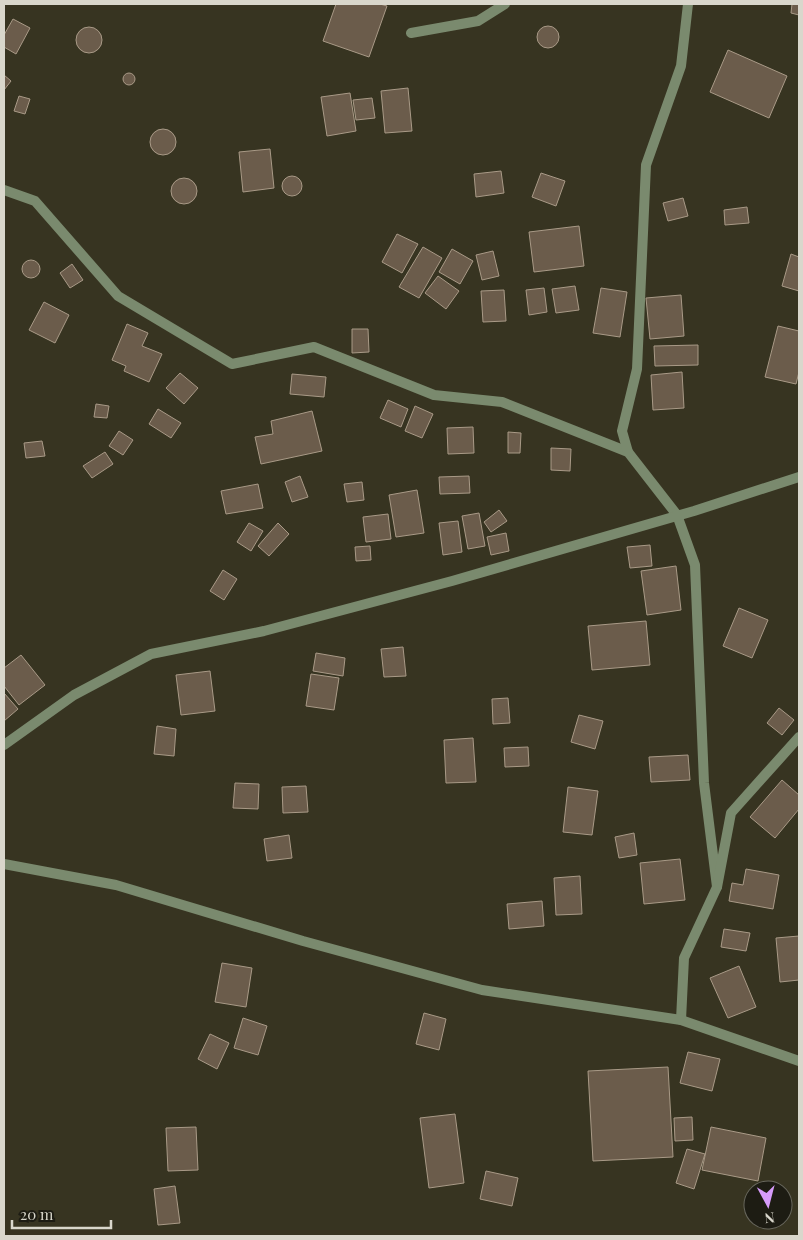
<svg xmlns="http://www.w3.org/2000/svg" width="803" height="1240" font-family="'Playfair Display',serif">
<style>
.building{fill:#6b5c4b;stroke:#a99a87}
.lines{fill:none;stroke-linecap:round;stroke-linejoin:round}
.minor{stroke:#7a8a6e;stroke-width:10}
.tertiary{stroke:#7a8a6e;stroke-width:10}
</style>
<rect width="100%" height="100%" fill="#373421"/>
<g class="building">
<path d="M336,4H380L387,6L369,57L323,41Z"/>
<path d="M792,4H799V15L791,13Z"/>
<path d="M13,19L30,28L16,54L4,47V35Z"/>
<circle cx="548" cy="37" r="11"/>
<circle cx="89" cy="40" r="13"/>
<path d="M728,50L787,76L769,118L710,92Z"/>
<circle cx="129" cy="79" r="6"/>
<path d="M4,75L11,81L4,90Z"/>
<path d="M408,88L412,131L385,133L381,91Z"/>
<path d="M350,93L356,131L327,136L321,97Z"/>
<path d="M19,96L30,99L25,114L14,111Z"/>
<path d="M372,98L375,118L356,120L353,100Z"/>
<circle cx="163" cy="142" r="13"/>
<path d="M270,149L274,188L243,192L239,152Z"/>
<path d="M501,171L504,193L476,197L474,174Z"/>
<path d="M541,173L565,181L556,206L532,197Z"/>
<circle cx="292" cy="186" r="10"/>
<circle cx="184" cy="191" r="13"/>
<path d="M683,198L688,216L668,221L663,203Z"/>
<path d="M747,207L749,223L725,225L724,210Z"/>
<path d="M579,226L584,266L534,272L529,232Z"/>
<path d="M397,234L418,244L402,273L382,262Z"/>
<path d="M423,247L442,258L419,298L399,287Z"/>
<path d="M452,249L473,261L460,284L439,272Z"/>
<path d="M493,251L499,276L482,280L476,255Z"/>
<path d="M791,254L799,257V291L782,286Z"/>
<circle cx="31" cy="269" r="9"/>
<path d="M72,264L83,280L70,288L60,273Z"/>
<path d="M438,276L459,291L446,309L425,293Z"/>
<path d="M575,286L579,310L556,313L552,289Z"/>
<path d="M544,288L547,312L529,315L526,290Z"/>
<path d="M601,288L627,292L620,337L593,333Z"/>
<path d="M504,290L506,321L483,322L481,291Z"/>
<path d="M681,295L684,336L650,339L646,298Z"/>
<path d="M44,302L69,315L55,343L29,330Z"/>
<path d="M127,324L148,333L142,346L162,354L149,382L124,371L126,366L112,360Z"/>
<path d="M778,326L799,331V372L796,384L765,377Z"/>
<path d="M352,329H368L369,352L352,353Z"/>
<path d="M698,345V365L655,366L654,346Z"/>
<path d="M682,372L684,408L653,410L651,375Z"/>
<path d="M180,373L198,388L184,404L166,388Z"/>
<path d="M292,374L326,377L324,397L290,394Z"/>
<path d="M388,400L408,409L401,427L380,418Z"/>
<path d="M96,404L109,406L107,418L94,417Z"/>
<path d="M415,406L433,414L422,438L405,431Z"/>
<path d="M158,409L181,423L171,438L149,424Z"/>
<path d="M312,411L322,451L261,464L255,437L273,434L271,421Z"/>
<path d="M473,427L474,453L448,454L447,428Z"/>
<path d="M119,431L133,440L123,455L109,446Z"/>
<path d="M508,432L521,433L520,453H508Z"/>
<path d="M42,441L45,456L26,458L24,443Z"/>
<path d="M551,448L571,449L570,471L551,470Z"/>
<path d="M105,452L113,464L92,478L83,466Z"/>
<path d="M300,476L308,497L292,502L285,482Z"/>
<path d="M469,476L470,493L440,494L439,477Z"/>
<path d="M362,482L364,500L347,502L344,484Z"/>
<path d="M258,484L263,508L226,514L221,491Z"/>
<path d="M417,490L424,533L396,537L389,495Z"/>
<path d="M499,510L507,521L491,532L484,522Z"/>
<path d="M479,513L485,546L468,549L462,516Z"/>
<path d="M388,514L391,539L366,542L363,517Z"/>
<path d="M458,521L462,552L443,555L439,523Z"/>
<path d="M249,523L263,531L251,551L237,542Z"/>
<path d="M278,523L289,534L269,556L258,546Z"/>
<path d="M506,533L509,551L491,555L487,537Z"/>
<path d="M650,545L652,566L630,568L627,547Z"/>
<path d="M370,546L371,560L356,561L355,547Z"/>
<path d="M676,566L681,610L647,615L641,571Z"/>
<path d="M223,570L237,579L224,600L210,591Z"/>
<path d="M739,608L768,620L752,658L723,646Z"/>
<path d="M646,621L650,665L592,670L588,626Z"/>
<path d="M403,647L406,676L384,677L381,649Z"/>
<path d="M316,653L345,658L343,676L313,671Z"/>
<path d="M21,655L45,685L19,705L4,686V668Z"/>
<path d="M210,671L215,711L181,715L176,675Z"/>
<path d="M311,674L339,678L334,710L306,706Z"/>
<path d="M4,693L18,709L4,721Z"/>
<path d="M508,698L510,723L493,724L492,699Z"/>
<path d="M779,708L794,720L782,735L767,723Z"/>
<path d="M579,715L603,721L595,749L571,742Z"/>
<path d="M157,726L176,729L174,756L154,754Z"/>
<path d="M473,738L476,782L446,783L444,740Z"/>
<path d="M528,747L529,766L505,767L504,748Z"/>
<path d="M688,755L690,780L651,782L649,757Z"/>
<path d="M782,780L799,795V809L775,838L750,817Z"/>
<path d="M235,783L259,784L258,809L233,808Z"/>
<path d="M306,786L308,812L283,813L282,787Z"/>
<path d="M568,787L598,791L592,835L563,832Z"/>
<path d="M634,833L637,855L619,858L615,837Z"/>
<path d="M289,835L292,858L267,861L264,839Z"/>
<path d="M680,859L685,900L644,904L640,863Z"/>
<path d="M746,869L779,875L773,909L729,901L732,883L743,885Z"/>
<path d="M580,876L582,914L556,915L554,878Z"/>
<path d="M542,901L544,926L509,929L507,904Z"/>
<path d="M724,929L750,933L746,951L721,947Z"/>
<path d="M799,936V980L780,982L776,938Z"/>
<path d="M222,963L252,968L246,1007L215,1002Z"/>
<path d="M739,966L756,1007L728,1018L710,978Z"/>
<path d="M424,1013L446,1019L439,1050L416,1044Z"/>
<path d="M243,1018L267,1026L258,1055L234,1048Z"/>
<path d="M210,1034L229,1043L217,1069L198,1059Z"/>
<path d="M688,1052L720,1059L712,1091L680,1083Z"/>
<path d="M668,1067L673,1157L593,1161L588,1071Z"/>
<path d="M455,1114L464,1183L429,1188L420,1118Z"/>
<path d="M692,1117L693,1140L675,1141L674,1118Z"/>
<path d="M196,1127L198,1170L168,1171L166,1128Z"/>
<path d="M711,1127L766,1138L758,1181L702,1170Z"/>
<path d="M687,1149L705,1154L694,1189L676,1183Z"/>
<path d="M486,1171L518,1178L512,1206L480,1199Z"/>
<path d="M175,1186L180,1223L158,1225L154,1189Z"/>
</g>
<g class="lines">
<g class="minor">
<path d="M411,33L478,21L505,4"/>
<path d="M4,190L35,201L118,296L232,364L314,347L434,395L502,402L628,452L677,515L695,565L704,783L717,887"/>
<path d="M628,452L622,431L637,369L646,165L681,66L688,4"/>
<path d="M4,745L74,695L151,654L264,631L452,581L694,511L799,477"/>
<path d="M681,1020L684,958L717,887L731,813L799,737"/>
</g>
<path class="tertiary" d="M4,864L116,885L303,941L482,990L681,1020L799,1061"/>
</g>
<rect width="803" height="1240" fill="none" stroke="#d9d7cc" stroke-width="10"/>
<g transform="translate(768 1205) rotate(173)"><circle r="24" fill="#1d1c13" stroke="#68675d"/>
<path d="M0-4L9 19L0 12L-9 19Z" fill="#d69bfa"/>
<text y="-8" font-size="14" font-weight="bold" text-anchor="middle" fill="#d9d7cc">N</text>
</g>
<path d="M12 1220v8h99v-8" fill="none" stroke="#d9d7cc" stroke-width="2.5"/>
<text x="20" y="1220" font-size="15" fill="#d9d7cc" stroke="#1d1c13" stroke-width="4" paint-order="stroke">20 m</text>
</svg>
